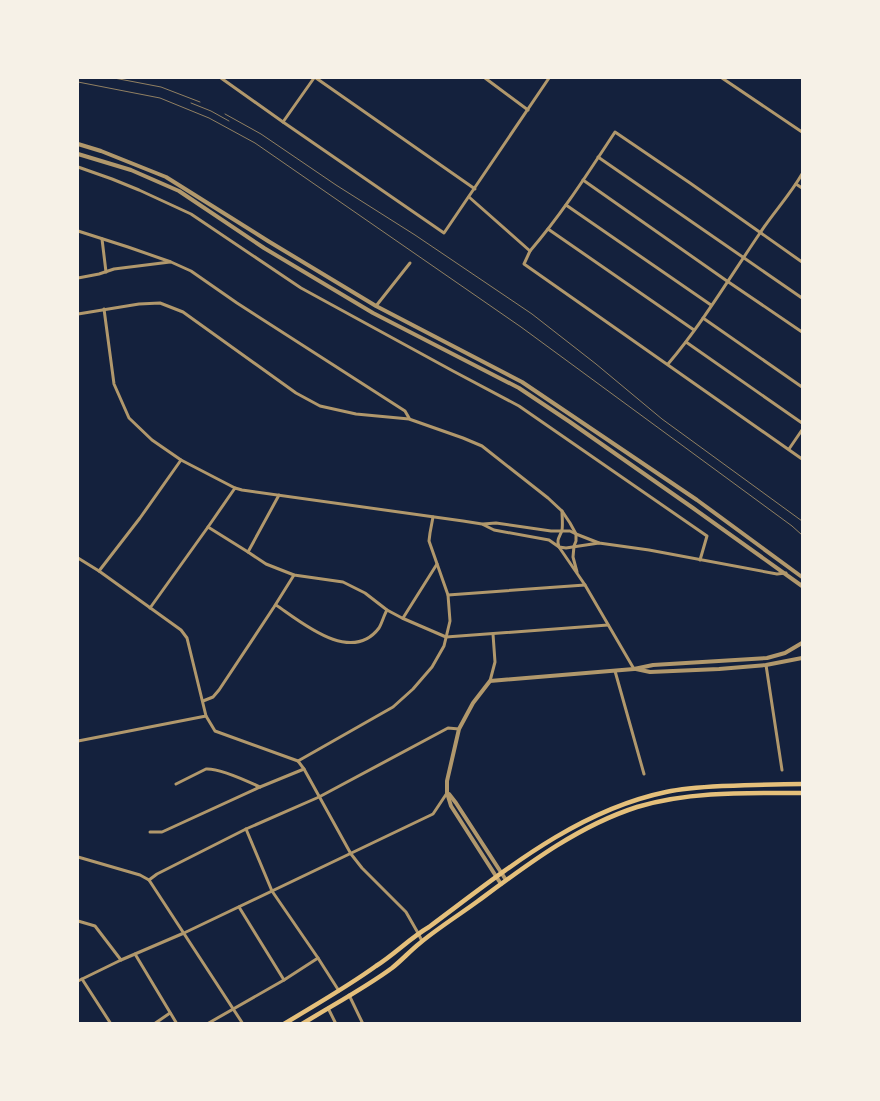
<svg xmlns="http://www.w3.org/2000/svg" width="880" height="1101" font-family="Jost,sans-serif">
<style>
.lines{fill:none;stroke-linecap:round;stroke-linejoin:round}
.minor{stroke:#b1986c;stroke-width:3}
.tertiary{stroke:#b1986c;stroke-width:4}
.secondary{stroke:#e5c07b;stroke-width:4.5}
.rail{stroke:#918062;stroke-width:1}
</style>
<rect width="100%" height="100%" fill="#14213d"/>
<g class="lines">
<g class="minor">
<path d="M221,78L283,122L444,233L549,78"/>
<path d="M316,78L475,189"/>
<path d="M485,78L528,110"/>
<path d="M722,78L802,132"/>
<path d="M283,122L314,78"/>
<path d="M598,157L802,298"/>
<path d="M78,167L112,179L139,190L191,214L301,288L453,371L519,406L707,536L700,560"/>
<path d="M583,180L727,281L802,332"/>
<path d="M796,184L802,188"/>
<path d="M469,197L530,251C562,214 588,173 615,132L690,183L802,262"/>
<path d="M566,205L711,305"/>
<path d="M548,229L694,330"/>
<path d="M78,231L128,247L171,262L191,271L237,303L405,411L409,418"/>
<path d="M102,239L106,272"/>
<path d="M530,251L524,264L802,459"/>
<path d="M78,278L99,274L114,269L170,262"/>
<path d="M376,306L410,263"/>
<path d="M104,309L114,384L129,418L152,440L181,460L235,488"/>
<path d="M78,314L139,304L160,303L183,312L296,393L320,406L356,414L409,419L463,438L482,446L548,498L562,511L570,523L576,534V541L574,546L573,557L577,572"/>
<path d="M703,318L802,387"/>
<path d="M686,342L802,423"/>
<path d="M668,364C702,324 730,277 760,233C773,213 790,195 802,174"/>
<path d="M789,449L802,430"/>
<path d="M279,495L248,552L266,564L294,575L343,582L365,593L387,610L402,618L446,637L608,625"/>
<path d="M562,511C562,517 563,524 562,530C560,537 556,539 559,547L585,585L634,669"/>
<path d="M483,524L496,523L551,531H570L576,534L599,543L649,550L777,574L786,573"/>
<path d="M208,527L248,552"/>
<path d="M78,558L99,571L181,630L187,638L206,716L78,741"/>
<path d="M99,571L140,518L181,460"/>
<path d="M448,595L585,585"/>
<path d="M276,605C301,622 351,665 379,628C382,623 384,615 387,610"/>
<path d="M150,608L208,527L235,488L242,490L463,521L482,524L494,530L549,540L559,547L566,548L599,543"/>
<path d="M403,618L437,564"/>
<path d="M766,665L782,770"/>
<path d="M615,671L644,774"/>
<path d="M490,681L495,662L493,634"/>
<path d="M203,701L213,697L219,690L274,607L294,575"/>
<path d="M206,716L215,731L298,761L393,707L413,689L432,667L444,646L450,621L448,595L429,541L430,533L433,517"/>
<path d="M298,761L304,769L351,854L362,868L406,912L418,933L422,941"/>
<path d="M176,784L206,769C220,768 247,781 260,787"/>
<path d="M246,829L272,891L318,958L339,991"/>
<path d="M150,832H162L260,787L304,769"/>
<path d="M78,857L140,875L149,880L243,1024"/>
<path d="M149,880L157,874L246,829L319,797L448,728L459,729"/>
<path d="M239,907L284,980"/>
<path d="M78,921L95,926L121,960"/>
<path d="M135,954L177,1024"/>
<path d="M82,979L111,1024"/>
<path d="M78,981L121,960L184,933L433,814L447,793"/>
<path d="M349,995L363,1024"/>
<path d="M328,1008L336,1024"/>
<path d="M154,1024L170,1013"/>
<path d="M207,1024L284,980L318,958"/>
</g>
<g class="tertiary">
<path d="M78,144L101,151L166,177L268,241L376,306L522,382L697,500L802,577"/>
<path d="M78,154L131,170L179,191L264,248L373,313L519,388L570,422L693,508L802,586"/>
<path d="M636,669L650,672L719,669L766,665L802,658"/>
<path d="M449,794L456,803L506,880"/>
<path d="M501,884L451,806L447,793V781L459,729L473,703L490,681L634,669L653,665L767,658L785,653L802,643"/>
</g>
<g class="secondary">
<path d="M284,1024C315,1005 347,987 376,966C395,954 410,938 429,927C502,873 575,811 666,792C684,788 703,787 722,786C749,785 776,784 802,784"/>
<path d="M302,1024C331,1006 365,988 392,968C402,960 410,951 420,943C438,928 459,915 478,901C528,864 578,826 637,807C690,791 748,793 802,793"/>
</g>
<g class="rail">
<path d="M114,78L161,87L200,102"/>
<path d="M78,82L160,98L209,118L255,143L521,327L792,526L802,535"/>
<path d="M191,103L211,111L229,121"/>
<path d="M225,114L261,134L336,185L415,235L532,314L596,364L662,419L802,521"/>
</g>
</g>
<rect width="880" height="1101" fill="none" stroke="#f6f1e7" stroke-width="158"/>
</svg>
